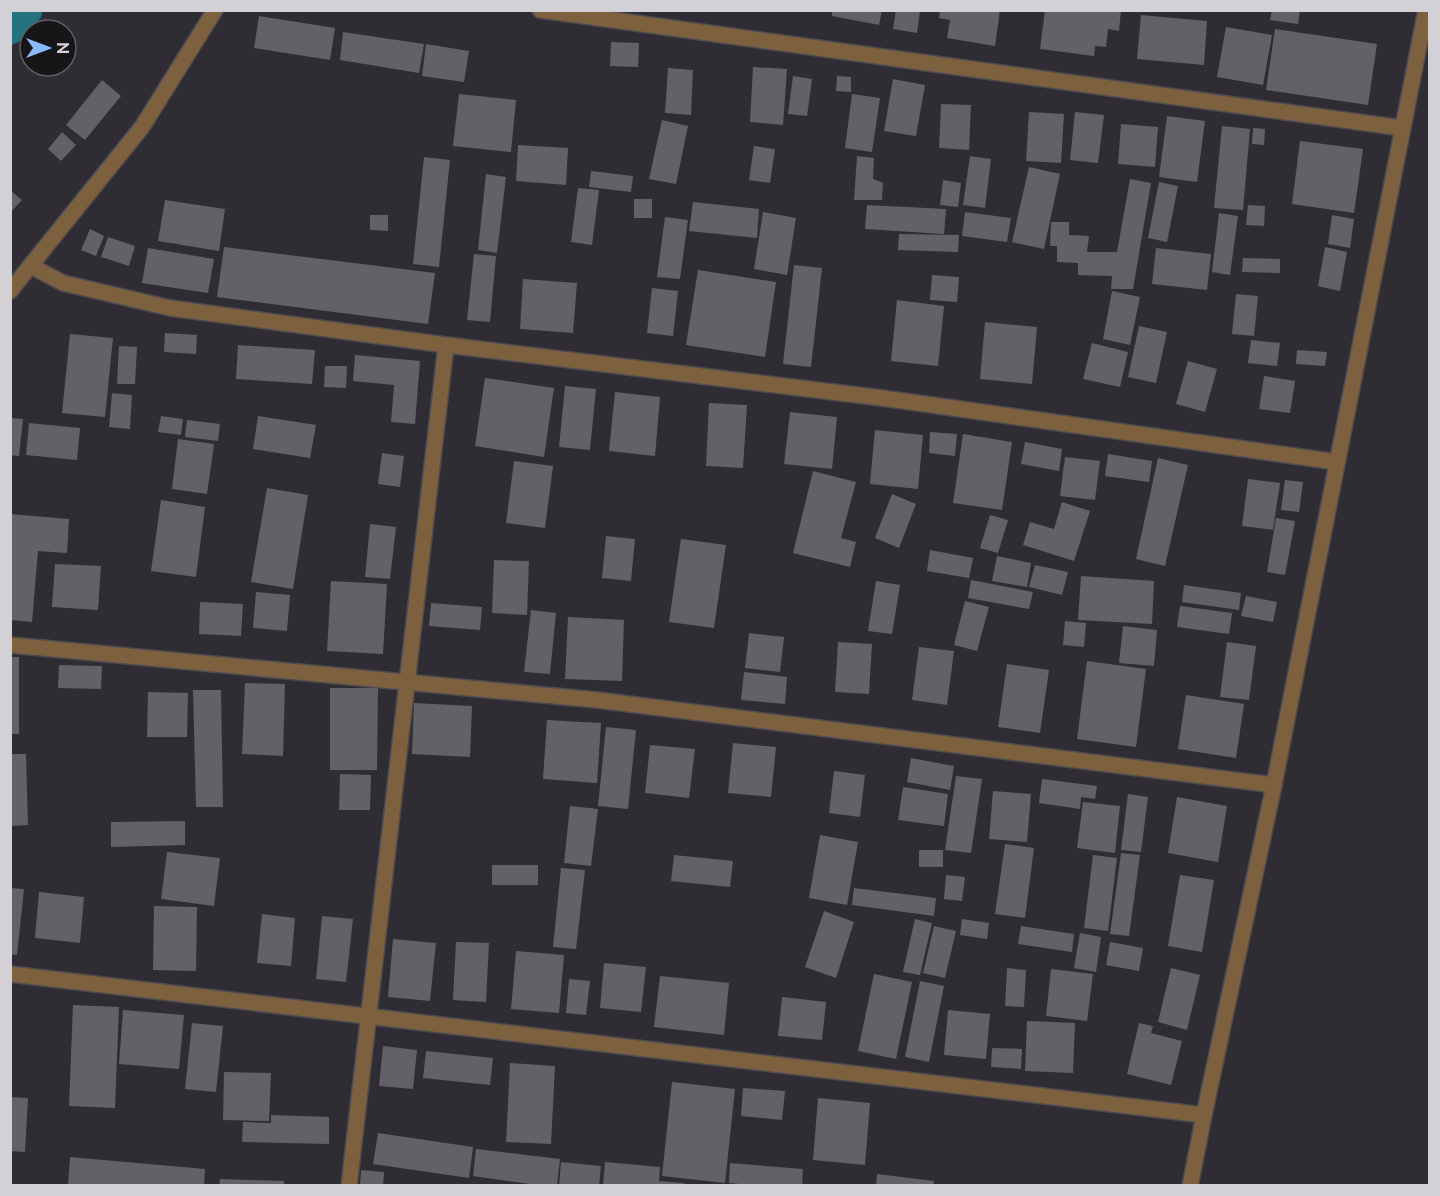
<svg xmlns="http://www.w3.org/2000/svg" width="1440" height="1196" font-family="Raleway,sans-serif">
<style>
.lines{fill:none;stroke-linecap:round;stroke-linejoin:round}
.canal{stroke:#267380;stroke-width:33}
.building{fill:#636067}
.minor-casing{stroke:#4d4b50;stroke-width:18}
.minor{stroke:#7d613f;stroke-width:15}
</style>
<rect width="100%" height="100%" fill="#2f2d33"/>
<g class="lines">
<path class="canal" d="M10,28L26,10"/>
</g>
<g class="building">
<path d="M832,10H882L879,25L832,16Z"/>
<path d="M896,10H920L917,33L893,29Z"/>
<path d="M940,10H1000L995,46L947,38L950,20L939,18Z"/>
<path d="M1045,10H1121L1119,31L1108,29L1106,47L1095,46L1094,56L1040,49Z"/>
<path d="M1272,10H1300L1298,24L1270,20Z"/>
<path d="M1141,15L1207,21L1204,65L1137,59Z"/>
<path d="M259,16L335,28L330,60L254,48Z"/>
<path d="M1226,27L1272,35L1263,85L1217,77Z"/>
<path d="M1275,29L1377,44L1368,105L1266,90Z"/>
<path d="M343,32L424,44L419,73L340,60Z"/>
<path d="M611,42L639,43L638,67L610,66Z"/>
<path d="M426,44L469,51L464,82L422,76Z"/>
<path d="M753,67L787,69L783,125L750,122Z"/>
<path d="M668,68L693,70L691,115L665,113Z"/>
<path d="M793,76L812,79L807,116L788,114Z"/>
<path d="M837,76L851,77V92L836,91Z"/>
<path d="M893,79L925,85L916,136L884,131Z"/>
<path d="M102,80L121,96L85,140L66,125Z"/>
<path d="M459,94L516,100L511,152L453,146Z"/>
<path d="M852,94L880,98L872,152L845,148Z"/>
<path d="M941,104L971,105L969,150L939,148Z"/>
<path d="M1029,112L1064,114L1061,163L1026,161Z"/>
<path d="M1075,112L1104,115L1098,163L1070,160Z"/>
<path d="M1167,116L1205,121L1197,182L1159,177Z"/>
<path d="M662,120L688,126L676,184L649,179Z"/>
<path d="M1121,124L1158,127L1155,167L1118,164Z"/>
<path d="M1222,126L1250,129L1243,210L1214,208Z"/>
<path d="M1253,128L1265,129L1264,145L1252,144Z"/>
<path d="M62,132L76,145L61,161L48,149Z"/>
<path d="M1300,141L1363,149L1354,213L1292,204Z"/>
<path d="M518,145L568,148L566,185L516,181Z"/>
<path d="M754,146L775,149L770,183L749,180Z"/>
<path d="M857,156L874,158L873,179L883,183L882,200H854Z"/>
<path d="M970,156L991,159L985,208L963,205Z"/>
<path d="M424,157L450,160L439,267L413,264Z"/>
<path d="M1029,167L1060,174L1044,249L1012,242Z"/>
<path d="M591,171L633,176L631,192L589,187Z"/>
<path d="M486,174L506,177L497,253L478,250Z"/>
<path d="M1130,179L1151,183L1133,289H1111L1112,276L1078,275V263L1057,262V246H1050L1051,222H1069V235L1089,236L1087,252H1117Z"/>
<path d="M943,180L961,183L958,207L940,205Z"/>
<path d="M1159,182L1178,186L1167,242L1148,238Z"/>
<path d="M578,188L599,190L592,245L571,242Z"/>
<path d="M10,190L22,200L10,213Z"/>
<rect x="634" y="199" width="18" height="19"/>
<path d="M165,200L225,209L219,251L158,241Z"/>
<path d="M693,202L759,209L757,238L689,231Z"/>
<path d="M867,205L946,209L944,234L865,229Z"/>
<path d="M1248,205L1265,206L1264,226L1246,225Z"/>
<path d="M763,212L796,218L787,275L754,269Z"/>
<path d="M965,212L1011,218L1007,242L962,236Z"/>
<path d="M1219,213L1238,216L1230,275L1212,272Z"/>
<path d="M370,215H388V231L370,230Z"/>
<path d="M1332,215L1354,219L1350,248L1328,244Z"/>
<path d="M665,217L688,220L680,279L657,277Z"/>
<path d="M90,229L104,236L96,256L81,250Z"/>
<path d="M899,234L959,235L958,252L898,250Z"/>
<path d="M108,237L135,246L129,266L101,257Z"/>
<path d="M224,247L435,273L428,324L217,297Z"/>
<path d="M1325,247L1347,252L1340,291L1318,286Z"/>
<path d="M148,248L214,259L208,293L142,283Z"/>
<path d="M1156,248L1211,254L1207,290L1152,284Z"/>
<path d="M474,254L496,256L490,322L467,320Z"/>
<path d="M1243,258L1280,259V273L1242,272Z"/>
<path d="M794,265L822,268L811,367L783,364Z"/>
<path d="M698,270L776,282L765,357L686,345Z"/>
<path d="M932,275L959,277L957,302L930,300Z"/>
<path d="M523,279L577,283L573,333L520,329Z"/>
<path d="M652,288L678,291L673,336L647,333Z"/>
<path d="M1112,291L1140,297L1130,345L1103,339Z"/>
<path d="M1236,294L1258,296L1254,336L1232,334Z"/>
<path d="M897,300L944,306L938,366L891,361Z"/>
<path d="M985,322L1037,327L1032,384L980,379Z"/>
<path d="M1139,326L1167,332L1156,383L1128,377Z"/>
<path d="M165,333L197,335L196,354L164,352Z"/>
<path d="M70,334L113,338L105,417L62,413Z"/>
<path d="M1251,340L1280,343L1277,366L1248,363Z"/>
<path d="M1092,343L1128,352L1120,387L1083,379Z"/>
<path d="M238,345L315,350L312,384L236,379Z"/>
<path d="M119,346L137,347L135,384H117Z"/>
<path d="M1297,350L1327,352L1325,366L1296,364Z"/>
<path d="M355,355L420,361L415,424L391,422L394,385L353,381Z"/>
<path d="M1188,361L1217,369L1205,412L1176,404Z"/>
<path d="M325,366H347L346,388L324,387Z"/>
<path d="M1264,376L1295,381L1290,413L1259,409Z"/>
<path d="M485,378L554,388L544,457L475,446Z"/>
<path d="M565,386L596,389L590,450L559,447Z"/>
<path d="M615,392L660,397L655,456L609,451Z"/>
<path d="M112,393L132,395L130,429L109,427Z"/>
<path d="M709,403L747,405L743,468L706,466Z"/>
<path d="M790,412L837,417L832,469L784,464Z"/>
<path d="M161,416L183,419L181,435L158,432Z"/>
<path d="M258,416L316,425L310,458L253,449Z"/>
<path d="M10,418L23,419L19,456L10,455Z"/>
<path d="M187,420L220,424L218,441L185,437Z"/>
<path d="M29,423L80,428L77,460L26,455Z"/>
<path d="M875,430L923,435L918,489L870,484Z"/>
<path d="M930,432L957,434L955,456L929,453Z"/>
<path d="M963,434L1012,442L1002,510L953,503Z"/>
<path d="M178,439L214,444L207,494L172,489Z"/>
<path d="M1025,442L1062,449L1059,471L1021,464Z"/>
<path d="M382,453L404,456L400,487L378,484Z"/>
<path d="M1108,454L1152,461L1149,482L1105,476Z"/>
<path d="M1065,457L1100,461L1095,500L1060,496Z"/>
<path d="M1158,458L1188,465L1165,566L1136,559Z"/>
<path d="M514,461L553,466L545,528L506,523Z"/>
<path d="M813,471L856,482L841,538L856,542L850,567L793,553Z"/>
<path d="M1248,479L1280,483L1273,530L1242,526Z"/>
<path d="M1285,480L1303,482L1299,512L1281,510Z"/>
<path d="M267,488L308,495L293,589L251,582Z"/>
<path d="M892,494L916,504L899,548L875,538Z"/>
<path d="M161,500L205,507L196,577L151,571Z"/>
<path d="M1062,502L1090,511L1074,561L1023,545L1030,522L1054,529Z"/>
<path d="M10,514L69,519L67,553L38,551L32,622L10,620Z"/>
<path d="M990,515L1008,520L998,553L980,548Z"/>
<path d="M1276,518L1295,521L1285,575L1267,572Z"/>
<path d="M370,524L396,527L390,579L365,577Z"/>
<path d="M606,536L635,539L631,581L602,578Z"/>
<path d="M681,539L726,545L714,628L669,622Z"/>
<path d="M930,550L973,558L969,578L927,571Z"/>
<path d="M997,556L1031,563L1027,587L992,581Z"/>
<path d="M494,560L529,561L527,615L492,613Z"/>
<path d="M55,564L101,566L98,610L52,607Z"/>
<path d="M1035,565L1068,572L1062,595L1029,587Z"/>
<path d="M1081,576L1154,581L1152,624L1078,620Z"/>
<path d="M971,580L1033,592L1029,609L968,598Z"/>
<path d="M331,581L387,584L383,654L327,651Z"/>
<path d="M876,581L900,585L892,634L868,631Z"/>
<path d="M1184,585L1241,593L1239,610L1182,602Z"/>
<path d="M256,592L290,595L287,631L253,628Z"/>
<path d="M1246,596L1277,602L1273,622L1241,616Z"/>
<path d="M965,601L989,607L977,651L954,645Z"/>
<path d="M200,602L243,604L241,636L199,634Z"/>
<path d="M431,603L482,607L480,630L429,626Z"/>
<path d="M1180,606L1232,613L1229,634L1177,627Z"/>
<path d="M531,610L556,613L550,674L524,672Z"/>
<path d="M568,617L624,620L622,681L565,679Z"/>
<path d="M1065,621L1086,623L1084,647L1063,645Z"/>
<path d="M1123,626L1157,630L1154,666L1119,663Z"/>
<path d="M749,633L784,637L780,672L745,668Z"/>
<path d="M838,642L872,644L869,694L835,692Z"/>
<path d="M1227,642L1256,646L1249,700L1220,697Z"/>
<path d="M919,647L954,651L947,705L912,700Z"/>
<rect x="10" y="657" width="9" height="77"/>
<path d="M1087,661L1146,669L1136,747L1077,739Z"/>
<path d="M1007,664L1049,670L1040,733L998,727Z"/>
<path d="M59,665L102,666L101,689L58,688Z"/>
<path d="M744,672L787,677L785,704L741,700Z"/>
<path d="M245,683L285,684L283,756L242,754Z"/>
<path d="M330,688H378L377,770H330Z"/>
<path d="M193,690H221L223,807H196Z"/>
<path d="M148,692L188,693L187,737H147Z"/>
<path d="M1186,695L1244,704L1236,758L1178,749Z"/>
<path d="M414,703L472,706L470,757L412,754Z"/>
<path d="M547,720L601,723L597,783L543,779Z"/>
<path d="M606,727L636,730L628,809L598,806Z"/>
<path d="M733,743L776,747L771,797L728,793Z"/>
<path d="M650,745L695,749L689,798L645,793Z"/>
<path d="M10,754H26L28,825L10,826Z"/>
<path d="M911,758L954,766L950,790L907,782Z"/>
<path d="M834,771L865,775L860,817L829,813Z"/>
<path d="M340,774L371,775L370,810H339Z"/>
<path d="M956,776L982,779L971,853L945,850Z"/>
<path d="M1042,779L1097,786L1095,799L1081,797L1080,809L1039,803Z"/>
<path d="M903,787L948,794L944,826L898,820Z"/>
<path d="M993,791L1031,794L1027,842L989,839Z"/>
<path d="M1128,794L1148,797L1141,852L1121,850Z"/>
<path d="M1177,797L1227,806L1218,862L1168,853Z"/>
<path d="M1083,802L1120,806L1115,853L1077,848Z"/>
<path d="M570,806L598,809L591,866L564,863Z"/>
<path d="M185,821V845L111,847V822Z"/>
<path d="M820,835L858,842L847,905L809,898Z"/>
<path d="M1005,844L1034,848L1025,918L995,914Z"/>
<rect x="919" y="850" width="24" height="17"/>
<path d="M167,852L220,858L214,906L161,899Z"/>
<path d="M1121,853L1140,855L1129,936L1110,934Z"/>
<path d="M674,855L733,861L730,887L671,881Z"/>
<path d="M1093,855L1117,858L1108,931L1084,928Z"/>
<rect x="492" y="865" width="46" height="20"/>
<path d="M561,868L585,870L576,949L553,947Z"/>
<path d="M946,875L965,877L962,901L944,899Z"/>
<path d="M1180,875L1214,880L1202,952L1168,946Z"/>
<path d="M10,888L24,889L17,955L10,954Z"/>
<path d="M854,888L936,898L934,916L852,905Z"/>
<path d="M39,892L84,897L80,943L35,938Z"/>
<path d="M154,906L197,907L196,971L153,970Z"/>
<path d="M824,911L854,922L836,978L805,967Z"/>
<path d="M262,914L295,918L291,966L257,963Z"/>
<path d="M322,916L353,919L346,982L316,979Z"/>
<path d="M915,919L932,923L920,975L903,972Z"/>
<path d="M962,919L989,923L987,939L960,935Z"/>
<path d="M934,926L956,931L945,978L923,973Z"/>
<path d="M1021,926L1074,934L1072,952L1018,944Z"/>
<path d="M1080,933L1101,937L1096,972L1074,968Z"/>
<path d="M393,939L436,943L430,1001L388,997Z"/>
<path d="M456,942L489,943L486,1002L453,1000Z"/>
<path d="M1110,942L1143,948L1139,971L1106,965Z"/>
<path d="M516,951L564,955L559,1013L511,1009Z"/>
<path d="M604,963L646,967L641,1012L600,1008Z"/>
<path d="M1007,968L1026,970L1024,1007L1005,1006Z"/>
<path d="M1171,968L1200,975L1187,1030L1158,1022Z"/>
<path d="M1051,969L1093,974L1087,1021L1046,1016Z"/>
<path d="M874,974L912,982L896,1059L858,1051Z"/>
<path d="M660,976L729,983L724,1035L654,1027Z"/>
<path d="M569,979L590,981L586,1015L566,1013Z"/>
<path d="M920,981L944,986L929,1062L905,1057Z"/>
<path d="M782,997L826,1002L822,1040L778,1036Z"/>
<path d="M73,1005L119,1007L115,1108L69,1106Z"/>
<path d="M123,1010L184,1015L179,1069L119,1064Z"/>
<path d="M948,1010L990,1014L986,1059L944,1055Z"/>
<path d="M1027,1021L1075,1023L1073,1073L1025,1071Z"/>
<path d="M192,1023L223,1026L216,1092L185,1089Z"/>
<path d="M1139,1023L1153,1026L1151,1033L1182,1041L1171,1085L1127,1074Z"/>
<path d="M383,1046L417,1050L413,1089L379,1086Z"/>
<path d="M992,1048L1022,1049L1021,1069L991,1067Z"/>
<path d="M426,1051L493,1058L490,1085L423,1078Z"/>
<path d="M510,1063L555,1066L551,1144L506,1142Z"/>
<path d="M224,1072L271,1073L269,1121L223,1120Z"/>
<path d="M672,1082L735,1089L725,1183L662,1176Z"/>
<path d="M743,1088L785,1091L782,1120L741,1116Z"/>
<path d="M10,1097L28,1098L25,1152L10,1151Z"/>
<path d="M818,1098L870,1103L865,1165L813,1160Z"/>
<path d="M271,1115L329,1117V1144L242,1142L243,1122L271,1123Z"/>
<path d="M378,1133L473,1147L469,1178L373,1164Z"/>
<path d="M476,1149L560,1159L557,1186H544L473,1176Z"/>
<path d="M70,1157L205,1169L204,1186H68Z"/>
<path d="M561,1162L601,1166L599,1186H559Z"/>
<path d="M605,1162L660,1167L659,1181L684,1183V1186H603Z"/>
<path d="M730,1163L803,1169L802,1186H761L729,1183Z"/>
<path d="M361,1170L384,1172L383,1186H360Z"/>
<path d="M877,1174L934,1181L933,1186H876Z"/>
<path d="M220,1179L284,1181V1186H219Z"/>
</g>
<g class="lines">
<g class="minor-casing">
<g id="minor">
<path d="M540,10C828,48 1115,89 1402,128"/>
<path d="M31,266L63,283L170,308L446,345L882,398L1337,462"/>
<path d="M10,291L142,127L215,10"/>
<path d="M10,645L597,700L1274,785"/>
<path d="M10,974L1204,1115"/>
<path d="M349,1186L446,345"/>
<path d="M1190,1186L1204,1115L1274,785L1426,10"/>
</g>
</g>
<use href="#minor" class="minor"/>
</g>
<rect width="1440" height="1196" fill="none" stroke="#d3d1d5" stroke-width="24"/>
<g transform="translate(48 48) rotate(90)"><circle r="28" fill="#171518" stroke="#626064" stroke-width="1.5"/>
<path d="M0-4.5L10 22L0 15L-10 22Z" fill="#8bbafc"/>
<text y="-9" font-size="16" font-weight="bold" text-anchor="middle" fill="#d3d1d5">N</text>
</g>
</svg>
